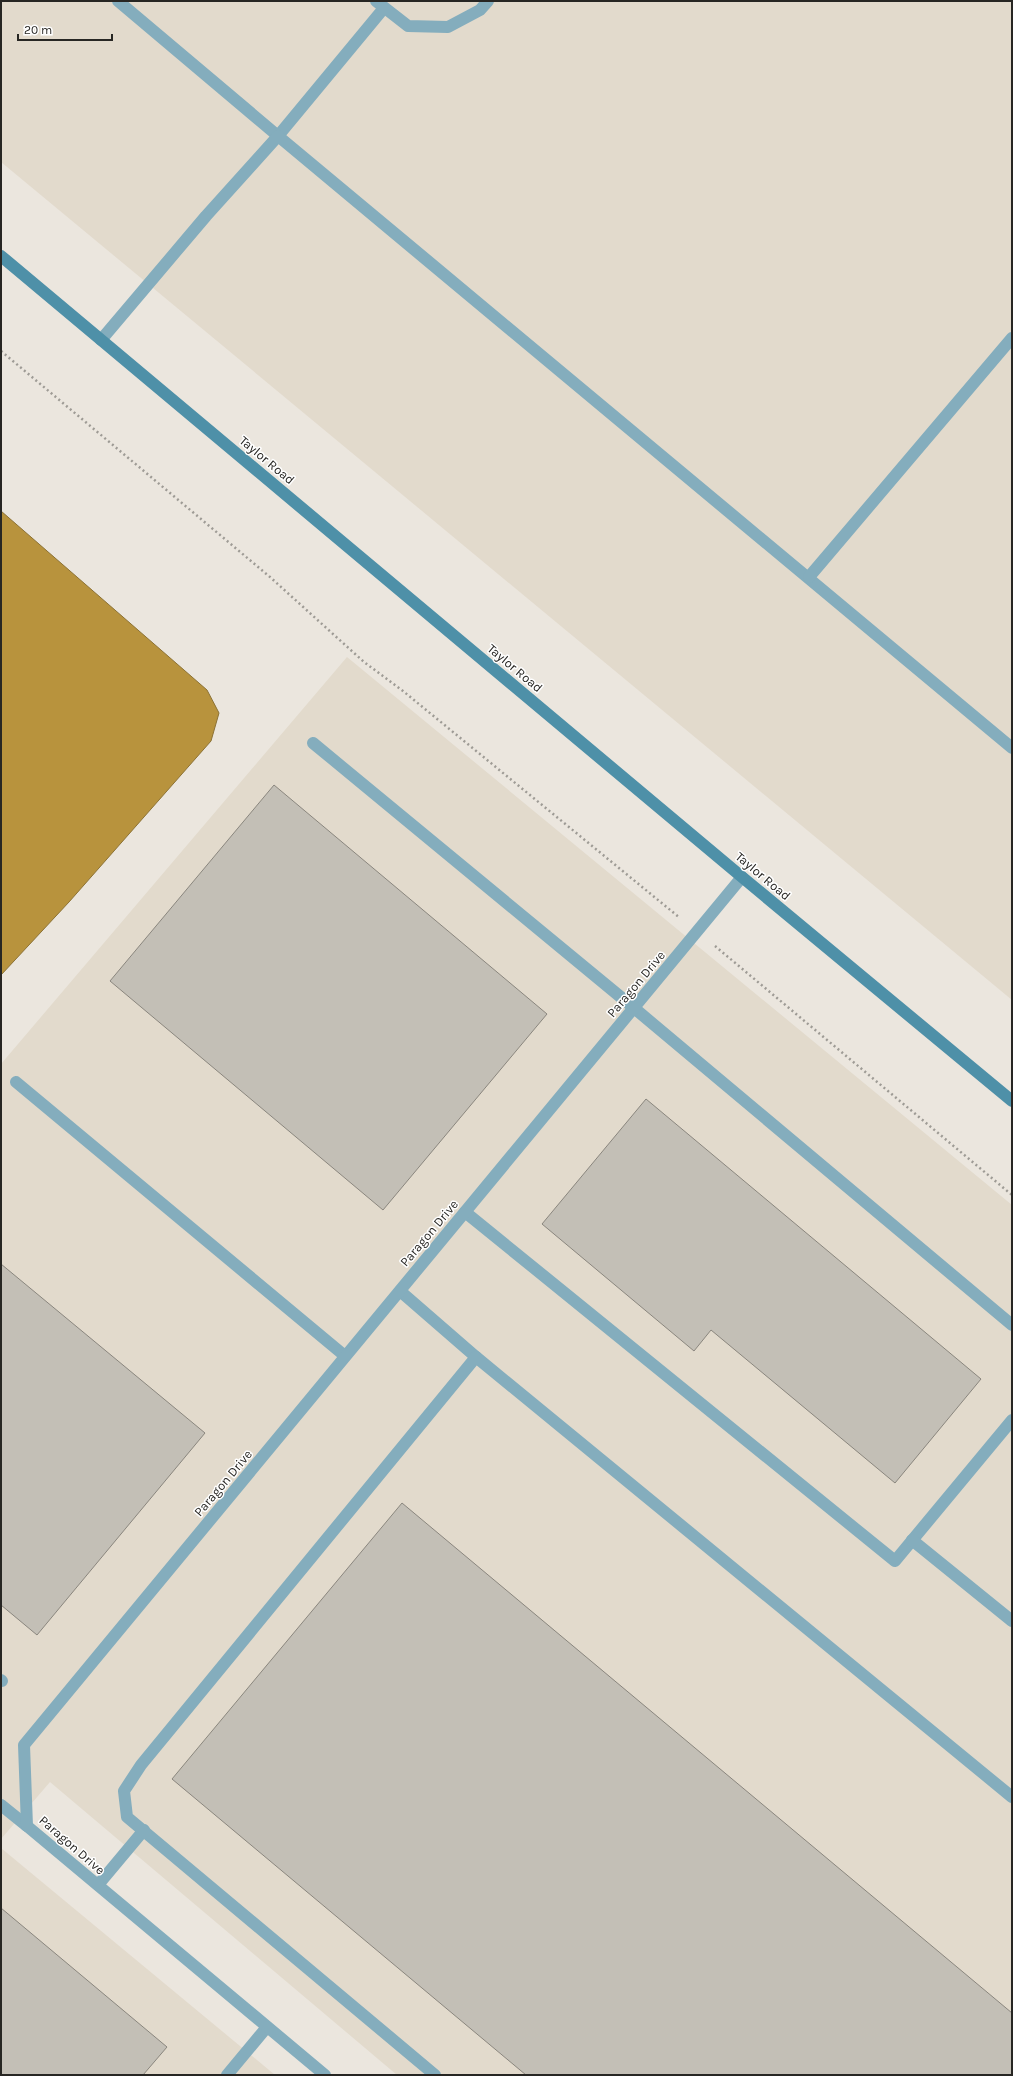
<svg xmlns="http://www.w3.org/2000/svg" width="1013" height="2076" font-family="Karla,sans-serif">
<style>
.built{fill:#e2dacc}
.water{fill:#b8933d;stroke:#8c7235}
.building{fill:#c3bfb6;stroke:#8a867e}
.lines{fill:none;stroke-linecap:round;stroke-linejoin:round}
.path{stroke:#9e9b95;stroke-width:2.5;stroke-dasharray:2 3;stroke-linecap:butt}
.lane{stroke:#84adbd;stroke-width:12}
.street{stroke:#84adbd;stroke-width:12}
.secondary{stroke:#4e90a8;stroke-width:12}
.labels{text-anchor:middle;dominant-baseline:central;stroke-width:3;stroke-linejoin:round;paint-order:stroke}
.street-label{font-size:13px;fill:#272623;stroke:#fff}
</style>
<rect width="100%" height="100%" fill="#ebe6de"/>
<g class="built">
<path d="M1,1H1012V1000L1,162Z"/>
<path d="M347,657L1012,1205V2075H397L50,1782L1,1839V1064Z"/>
<path d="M1,1848L275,2075H1Z"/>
</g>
<path class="water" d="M1,511L207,690L219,713L211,741L69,902L1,975Z"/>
<g class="building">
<path d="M274,785L547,1014L383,1210L110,981Z"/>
<path d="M646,1099L981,1379L895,1483L711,1330L694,1351L542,1224Z"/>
<path d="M1,1264L205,1433L37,1635L1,1605Z"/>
<path d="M402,1503L1012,2013V2075H526L172,1779Z"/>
<path d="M1,1908L167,2047L143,2075H1Z"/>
</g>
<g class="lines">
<g class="path">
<path d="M1,351L270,577L364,662L403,691L680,918"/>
<path d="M715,946L1012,1195"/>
</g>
<g class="lane">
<path d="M118,1L278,136L384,8"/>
<path d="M376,1L408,26L448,27L480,10L488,1"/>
<path d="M101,340L206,216L278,136L1012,748"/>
<path d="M809,577L1012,338"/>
<path d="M313,743L634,1008L1012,1325"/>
<path d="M16,1082L345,1356"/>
<path d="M465,1212L895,1561L1012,1420"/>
<path d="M400,1291L476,1357"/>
<path d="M912,1540L1012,1621"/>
<path d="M1,1680L2,1681"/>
<path d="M1,1805L27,1826"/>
<path d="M98,1885L144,1830"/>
<path d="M227,2075L267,2027"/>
<path d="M435,2075L127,1817L124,1791L141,1765L476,1357L1012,1797"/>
</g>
<path class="street" d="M325,2075L27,1826L24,1745L742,877"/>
<path class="secondary" d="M1,256L742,877L1012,1101"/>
</g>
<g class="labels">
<g class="street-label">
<text transform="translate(267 460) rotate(40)">Taylor Road</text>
<text transform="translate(515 668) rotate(40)">Taylor Road</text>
<text transform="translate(763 876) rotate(40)">Taylor Road</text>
<text transform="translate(636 984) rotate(-50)">Paragon Drive</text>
<text transform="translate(429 1233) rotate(-50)">Paragon Drive</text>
<text transform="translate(223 1483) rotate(-50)">Paragon Drive</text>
<text transform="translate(72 1845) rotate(41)">Paragon Drive</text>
</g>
</g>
<rect width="1013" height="2076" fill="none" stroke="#272623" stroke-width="4"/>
<path d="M18 34v6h94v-6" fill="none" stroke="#272623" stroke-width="2"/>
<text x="24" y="34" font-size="12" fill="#272623" stroke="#ffffff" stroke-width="3" paint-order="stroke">20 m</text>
</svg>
